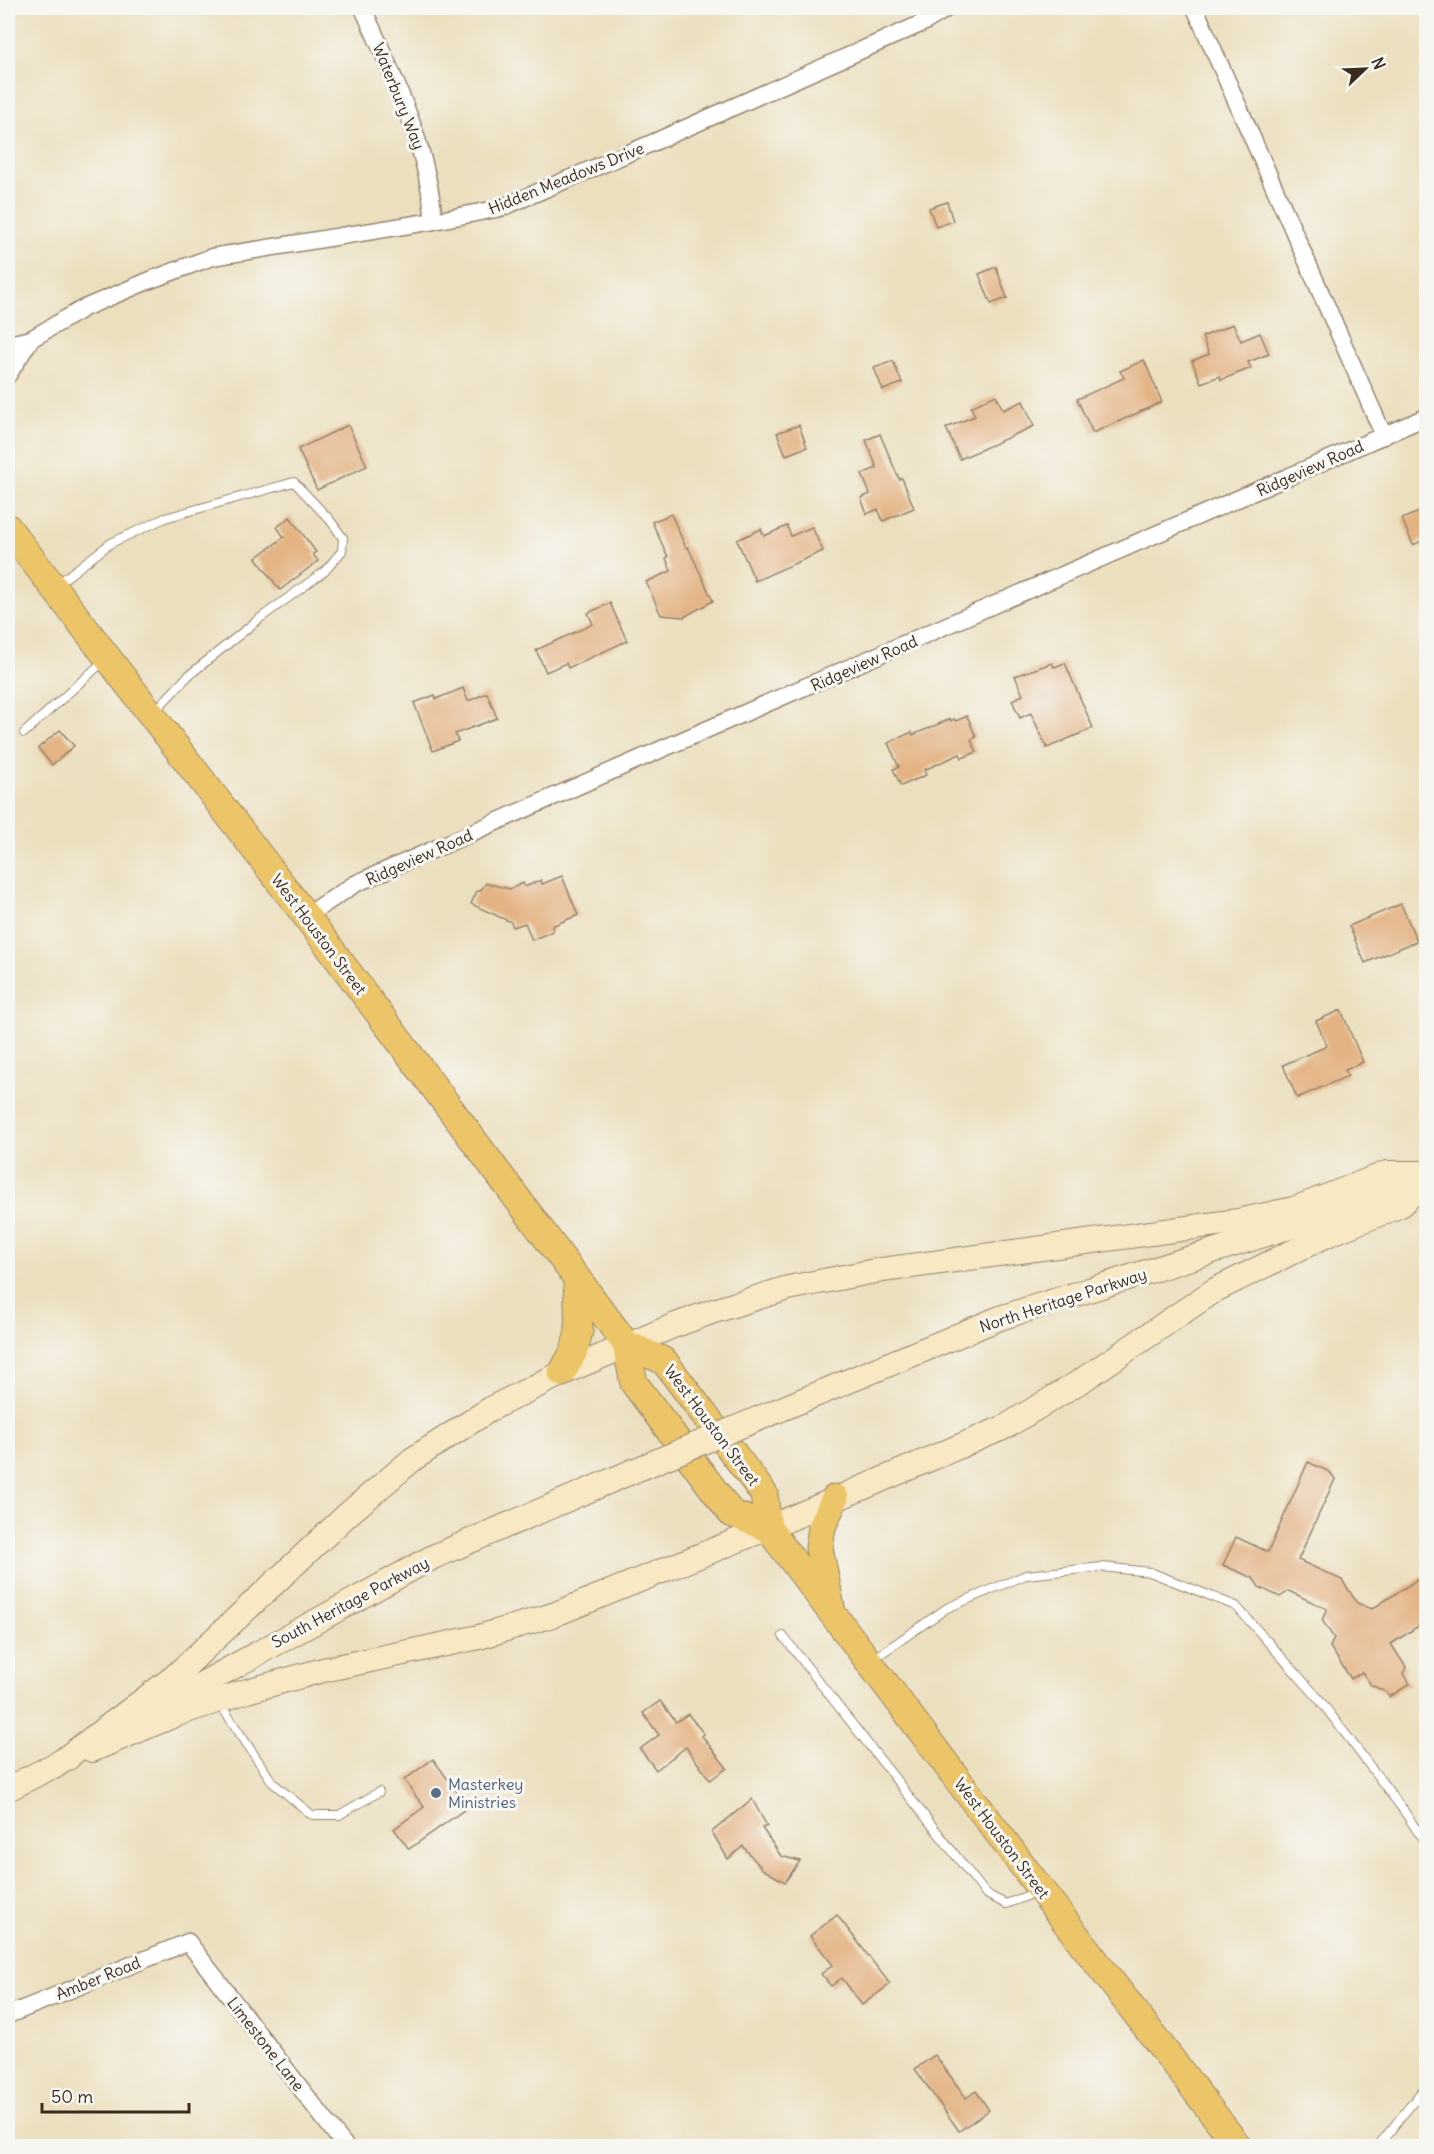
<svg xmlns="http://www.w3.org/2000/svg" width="1434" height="2154" font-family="Delius,sans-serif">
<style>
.building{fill:#e4b384}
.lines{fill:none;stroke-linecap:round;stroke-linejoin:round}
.service-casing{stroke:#94846e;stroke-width:10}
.minor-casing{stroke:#94846e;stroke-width:19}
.secondary-casing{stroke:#94846e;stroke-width:26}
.primary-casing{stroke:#94846e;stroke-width:29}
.service{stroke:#fff;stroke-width:8}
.minor{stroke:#fff;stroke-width:16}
.secondary{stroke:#f8e8c3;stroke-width:24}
.primary{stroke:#edc569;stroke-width:27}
.secondary-bridge-casing{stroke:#94846e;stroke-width:26;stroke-linecap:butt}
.secondary-bridge{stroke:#f8e8c3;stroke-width:24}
.service-dot{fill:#5c6f8a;stroke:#f6f6f2;stroke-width:2}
.labels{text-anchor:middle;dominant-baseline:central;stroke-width:6;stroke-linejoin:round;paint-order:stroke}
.street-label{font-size:16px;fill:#3b2a1e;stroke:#f6f6f2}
.service-label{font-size:16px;fill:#4e5e75;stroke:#f6f6f2;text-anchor:start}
</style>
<rect width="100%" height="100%" fill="#f6f6f2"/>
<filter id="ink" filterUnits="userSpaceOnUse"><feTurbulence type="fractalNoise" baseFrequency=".0167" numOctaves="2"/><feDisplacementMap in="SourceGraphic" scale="12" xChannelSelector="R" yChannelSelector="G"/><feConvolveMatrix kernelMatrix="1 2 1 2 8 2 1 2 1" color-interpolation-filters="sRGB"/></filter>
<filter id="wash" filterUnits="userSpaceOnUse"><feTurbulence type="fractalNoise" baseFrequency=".008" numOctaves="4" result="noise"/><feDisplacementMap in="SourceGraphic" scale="24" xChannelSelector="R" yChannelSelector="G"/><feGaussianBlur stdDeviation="1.35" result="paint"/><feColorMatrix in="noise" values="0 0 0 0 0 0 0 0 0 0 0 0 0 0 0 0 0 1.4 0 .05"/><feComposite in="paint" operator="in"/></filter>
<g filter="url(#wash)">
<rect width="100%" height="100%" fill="#ecdfbe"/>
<g id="blocks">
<g class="building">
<path d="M947,202L953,221L936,227L929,208Z"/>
<path d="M996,267L1007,298L991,304L979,274Z"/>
<path d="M1233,324L1241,341L1260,333L1269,354L1248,362L1251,368L1221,380L1220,376L1201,383L1192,361L1209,354L1202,337Z"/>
<path d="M1144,360L1162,402L1093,433L1077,399L1124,378L1120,371Z"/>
<path d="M893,361L902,383L883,390L874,368Z"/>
<path d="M996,395L1003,410L1023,401L1034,426L960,459L946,428L975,416L971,407Z"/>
<path d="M348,425L367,466L317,490L298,449Z"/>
<path d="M799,425L807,447L786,455L777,433Z"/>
<path d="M880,434L899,479L902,478L914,508L883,521L878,509L867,514L861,498L870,494L862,474L877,468L866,440Z"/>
<path d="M1426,509V539L1413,545L1402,519Z"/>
<path d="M671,514L686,548L688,547L713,601L684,617L661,615L646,582L671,571L666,558L668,557L652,522Z"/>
<path d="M290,517L316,552L313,554L318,561L280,590L256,558L284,537L277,527Z"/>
<path d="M787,526L791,536L812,527L823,551L755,581L737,540L761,529L764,536Z"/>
<path d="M610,603L627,641L568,668L566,663L546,672L536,650L593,624L588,613Z"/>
<path d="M1052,663L1054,667L1065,663L1093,728L1047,748L1031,713L1020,718L1012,700L1023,695L1015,676Z"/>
<path d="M463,688L468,701L487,693L497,718L455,734L458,741L433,751L414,703L435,695L436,699Z"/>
<path d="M967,716L976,737L971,740L977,752L962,758L960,754L924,770L926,775L901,786L893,769L899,767L888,743L912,732L913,735L950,719L951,721L954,719L956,721Z"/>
<path d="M60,730L74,746L52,765L38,748Z"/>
<path d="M562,876L578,915L552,926L553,931L532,940L525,923L513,927L511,922L471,904L477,891H480L486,883L510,889L523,883L525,887L541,880L542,884Z"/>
<path d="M1401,904L1417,941L1365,963L1349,926Z"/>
<path d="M1341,1010L1363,1062L1345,1070L1348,1076L1297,1098L1283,1065L1327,1046L1316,1021Z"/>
<path d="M1308,1462L1330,1472L1335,1479L1298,1560L1342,1580L1357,1603L1372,1609L1426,1574V1621L1391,1644L1406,1667L1403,1674L1410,1684L1389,1697L1386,1692L1371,1685L1362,1672L1351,1679L1330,1647L1334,1638L1322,1620L1327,1609L1289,1591L1280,1597L1259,1587L1253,1578L1223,1565L1236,1537L1268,1552Z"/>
<path d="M660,1701L676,1722L688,1714L704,1734L702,1736L727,1768L710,1780L686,1747L656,1770L640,1749L659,1735L643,1713Z"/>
<path d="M433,1759L468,1807L409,1849L394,1829L424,1807L404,1780Z"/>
<path d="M752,1799L767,1826L762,1828L781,1856L800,1861L785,1882L762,1869L743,1846L728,1859L712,1832Z"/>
<path d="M837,1915L890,1984L862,2005L842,1978L831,1986L821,1974L833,1965L810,1936Z"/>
<path d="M935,2055L966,2098L976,2091L989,2110L959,2131L915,2069Z"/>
</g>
</g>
</g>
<g filter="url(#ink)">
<use href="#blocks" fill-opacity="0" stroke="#94846e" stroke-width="1.5"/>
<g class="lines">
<g class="service-casing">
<g id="service">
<path d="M56,585L111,543L165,518L294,482L330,520L343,538L342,551L325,571L259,619L188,676L154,712"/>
<path d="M24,733L105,660"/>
<path d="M783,1636L986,1894L1006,1904L1037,1892"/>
<path d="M872,1660L947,1608L1026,1575L1102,1567L1150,1572L1236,1606L1319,1699L1404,1811L1426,1844"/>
<path d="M218,1701L273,1783L312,1815H339L379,1792"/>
<path d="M1378,2146L1426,2086"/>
</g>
</g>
<g class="minor-casing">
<g id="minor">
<path d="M363,8C394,79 427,143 434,221"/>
<path d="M1195,8L1384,436"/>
<path d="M8,344L31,339L84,308L148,281L212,257L434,221L501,208L652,143L925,22L948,8"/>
<path d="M8,375L31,339"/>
<path d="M306,916L355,884L662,749L1426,417"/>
<path d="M8,2015L188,1942L345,2146"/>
</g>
</g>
<g class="secondary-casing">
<g id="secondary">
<path d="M779,1410L1000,1318L1321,1217L1421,1179"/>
<path d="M151,1712L433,1557L631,1472"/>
<path d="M92,1750L177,1714L247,1691L323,1670L479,1637L553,1615L768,1528L1005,1427L1081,1381L1215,1290L1329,1234L1399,1206L1426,1182"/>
<path d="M54,1767L174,1677L348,1514L413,1459L492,1408L562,1373L673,1326L714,1311L788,1288L875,1271L1238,1221L1294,1209L1387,1173H1426"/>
<path d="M8,1789L68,1758"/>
</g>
</g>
<g class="primary-casing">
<g id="primary">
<path d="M8,528L306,916L626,1344L634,1383L731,1513L768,1528L1041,1890L1238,2146"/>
<path d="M626,1344L664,1361L764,1494L768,1528"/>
<path d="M562,1373L574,1351L579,1331L577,1281"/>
<path d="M831,1607L819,1548L822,1527L835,1498"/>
</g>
</g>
<use href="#service" class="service"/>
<use href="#minor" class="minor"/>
<use href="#secondary" class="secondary"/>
<use href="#primary" class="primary"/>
<g class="secondary-bridge-casing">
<path id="secondary-bridge" d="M631,1472L779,1410"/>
</g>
<use href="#secondary-bridge" class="secondary-bridge"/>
</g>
</g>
<circle class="service-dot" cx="436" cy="1793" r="6"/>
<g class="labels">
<g class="street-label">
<text transform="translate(399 96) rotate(68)">Waterbury Way</text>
<text transform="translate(566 178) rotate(-22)">Hidden Meadows Drive</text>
<text transform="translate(1310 468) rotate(-24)">Ridgeview Road</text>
<text transform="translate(864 663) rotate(-24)">Ridgeview Road</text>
<text transform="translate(419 857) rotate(-24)">Ridgeview Road</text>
<text transform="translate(319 934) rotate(53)">West Houston Street</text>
<text transform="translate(1063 1300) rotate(-18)">North Heritage Parkway</text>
<text transform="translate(712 1425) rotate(53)">West Houston Street</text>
<text transform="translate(350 1602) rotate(-28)">South Heritage Parkway</text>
<text transform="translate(1002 1838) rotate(53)">West Houston Street</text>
<text transform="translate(98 1978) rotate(-22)">Amber Road</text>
<text transform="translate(266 2044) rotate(52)">Limestone Lane</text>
</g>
<g class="service-label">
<text x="448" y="1784">Masterkey<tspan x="448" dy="18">Ministries</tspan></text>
</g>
</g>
<rect width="1434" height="2154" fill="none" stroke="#f6f6f2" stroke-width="30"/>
<g transform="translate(1365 69) rotate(67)" stroke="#f6f6f2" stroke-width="4.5" paint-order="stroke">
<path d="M0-4.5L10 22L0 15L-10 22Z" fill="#3b2a1e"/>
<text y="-9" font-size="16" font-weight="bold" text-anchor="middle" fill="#3b2a1e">N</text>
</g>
<path d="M42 2103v9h147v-9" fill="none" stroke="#3b2a1e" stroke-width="3"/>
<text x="51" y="2103" font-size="18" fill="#3b2a1e" stroke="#f6f6f2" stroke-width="4.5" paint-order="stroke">50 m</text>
</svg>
